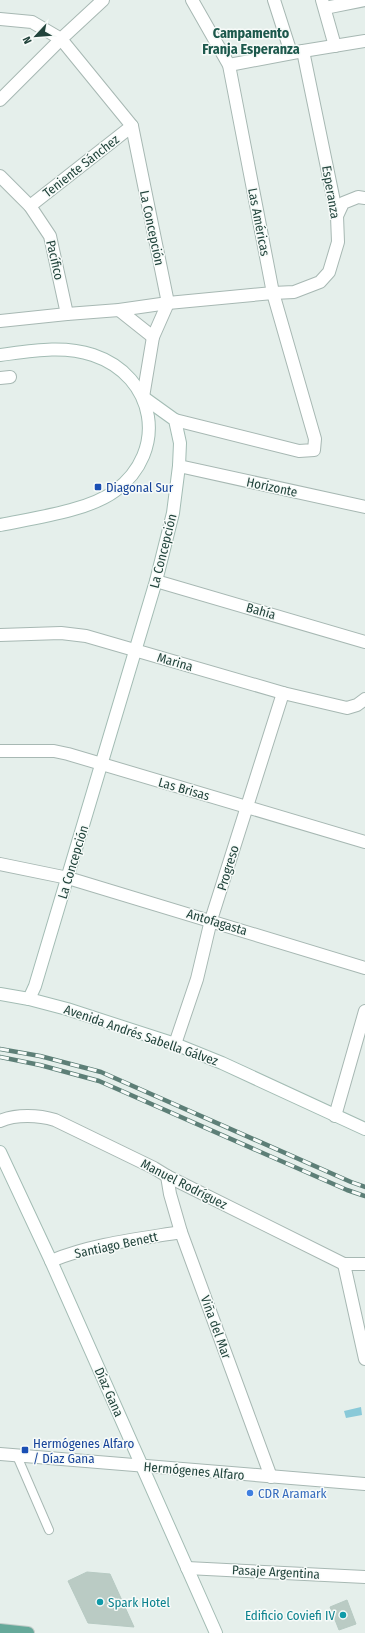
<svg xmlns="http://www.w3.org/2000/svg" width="365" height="1633" font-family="'Fira Sans Condensed',sans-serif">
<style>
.water{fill:#89c9d8}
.building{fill:#bacbc4;stroke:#b7cac3}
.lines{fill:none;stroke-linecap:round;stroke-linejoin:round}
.lane-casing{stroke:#a7b8b3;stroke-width:10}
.street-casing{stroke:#a7b8b3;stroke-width:14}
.secondary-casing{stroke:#a3bcb4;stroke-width:14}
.primary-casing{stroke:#c1cbc8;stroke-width:14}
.lane{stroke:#fff;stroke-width:8}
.street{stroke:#fff;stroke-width:12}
.secondary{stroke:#fff;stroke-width:12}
.primary{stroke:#66a99a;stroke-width:12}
.rail-casing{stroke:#5d7f77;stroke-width:4.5}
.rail{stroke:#f7fbf9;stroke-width:3;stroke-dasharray:9;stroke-linecap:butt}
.transit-dot{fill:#1a4fb4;stroke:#f7fbf9;stroke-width:1.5}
.shop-dot{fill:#3f7fe0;stroke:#f7fbf9;stroke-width:1.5}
.culture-dot{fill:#0f9aa8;stroke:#f7fbf9;stroke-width:1.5}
.labels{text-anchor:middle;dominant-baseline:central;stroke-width:3;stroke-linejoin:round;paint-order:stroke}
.street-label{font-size:13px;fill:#22443c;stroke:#f7fbf9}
.transit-label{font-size:13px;fill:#164399;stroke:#f7fbf9;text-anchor:start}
.shop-label{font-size:13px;fill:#366cbe;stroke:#f7fbf9;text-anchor:start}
.culture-label{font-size:13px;fill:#0d838f;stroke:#f7fbf9;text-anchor:start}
.neighbourhood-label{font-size:14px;font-weight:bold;fill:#1c584c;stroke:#f7fbf9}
</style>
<rect width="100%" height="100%" fill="#e5efeb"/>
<path class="water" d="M361,1407L362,1415L346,1418L344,1411Z"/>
<g class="building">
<path d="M87,1572L110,1574L134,1627L88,1623L68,1581Z"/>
<path d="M347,1600L356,1624L339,1630L330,1607Z"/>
</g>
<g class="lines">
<g class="lane-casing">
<path id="lane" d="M17,1456L49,1530"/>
</g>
<g class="street-casing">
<g id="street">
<path d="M274,0L291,53"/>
<path d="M322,0L335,46"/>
<path d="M325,8L365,0"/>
<path d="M0,19L32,22L61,39L132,126L168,303L153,337L143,397"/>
<path d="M229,65L303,51L365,41"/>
<path d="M0,100L61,39L103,0"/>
<path d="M0,176L30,206L50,236L67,314"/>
<path d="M30,206L132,126"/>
<path d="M337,216L343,203L358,197L365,198"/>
<path d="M119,310L153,337"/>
<path d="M0,321L67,314L119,310L168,303L273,293L294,292L320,282L329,272L338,242L337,216L303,51"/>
<path d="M0,378L10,377"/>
<path d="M175,420L299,451L314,450L315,439L273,293L229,65L192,0"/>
<path d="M179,466L365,507"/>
<path d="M156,581L365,642"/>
<path d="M0,635L61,633L86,636L283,693L347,708L357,705L365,699"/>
<path d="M0,751H54L68,754L365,842"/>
<path d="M0,864L68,878L365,968"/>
<path d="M175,1044L197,979L211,920L283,693"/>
<path d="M335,1116L365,1011"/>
<path d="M0,1121C16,1114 39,1115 55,1120L154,1168L167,1176L344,1264H365"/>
<path d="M167,1176L170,1194L181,1232L271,1477"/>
<path d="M51,1261C92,1244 138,1239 181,1232"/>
<path d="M344,1264L365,1359"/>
<path d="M0,1454L365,1484"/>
<path d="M187,1568L365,1577"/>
</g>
</g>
<g class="secondary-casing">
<g id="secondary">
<path d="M0,355C31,351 63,345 93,355C156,376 169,451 115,491C88,511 34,518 0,525"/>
<path d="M0,994L29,999L67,1009L175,1044L222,1063L365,1129"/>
<path d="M29,999L35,986L156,581L173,513L179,466L180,443L175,420L143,397"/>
<path d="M0,1152L51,1261L216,1633"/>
</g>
</g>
<g class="primary-casing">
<path id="primary" d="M0,1630L28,1633"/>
</g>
<use href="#lane" class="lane"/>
<use href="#street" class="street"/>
<use href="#secondary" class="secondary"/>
<use href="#primary" class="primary"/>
<g class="rail-casing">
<g id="rail">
<path d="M0,1049L40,1056L101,1072L351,1182L365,1187"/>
<path d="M0,1057L40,1065L99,1081L347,1190L365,1196"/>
</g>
</g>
<use href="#rail" class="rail"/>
</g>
<g class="transit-dot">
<rect x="94" y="483" width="8" height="8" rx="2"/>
<rect x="21" y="1446" width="8" height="8" rx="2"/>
</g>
<circle class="shop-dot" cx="250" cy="1493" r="4"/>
<g class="culture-dot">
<circle cx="100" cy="1602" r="4"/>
<circle cx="343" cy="1615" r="4"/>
</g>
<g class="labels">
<g class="street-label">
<text transform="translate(81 166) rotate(-38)">Teniente Sánchez</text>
<text transform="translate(331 192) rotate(80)">Esperanza</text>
<text transform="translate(259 222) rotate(79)">Las Américas</text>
<text transform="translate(152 228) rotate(78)">La Concepción</text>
<text transform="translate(55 260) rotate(77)">Pacífico</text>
<text transform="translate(272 487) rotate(12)">Horizonte</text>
<text transform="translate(163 551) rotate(-76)">La Concepción</text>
<text transform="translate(261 611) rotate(16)">Bahía</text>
<text transform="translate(175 662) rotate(16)">Marina</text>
<text transform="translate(184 789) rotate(16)">Las Brisas</text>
<text transform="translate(73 862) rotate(-73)">La Concepción</text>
<text transform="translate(228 868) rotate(-73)">Progreso</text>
<text transform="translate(217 922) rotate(17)">Antofagasta</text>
<text transform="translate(141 1035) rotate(19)">Avenida Andrés Sabella Gálvez</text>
<text transform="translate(184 1184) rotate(27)">Manuel Rodríguez</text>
<text transform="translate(116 1245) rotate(-12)">Santiago Benett</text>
<text transform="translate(216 1327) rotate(70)">Viña del Mar</text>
<text transform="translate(109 1392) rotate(66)">Díaz Gana</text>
<text transform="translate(194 1471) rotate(5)">Hermógenes Alfaro</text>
<text transform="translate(276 1572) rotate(3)">Pasaje Argentina</text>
</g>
<g class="transit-label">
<text x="106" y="487">Diagonal Sur</text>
<text x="33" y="1443">Hermógenes Alfaro<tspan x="33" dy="15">/ Díaz Gana</tspan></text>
</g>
<g class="shop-label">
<text x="258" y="1493">CDR Aramark</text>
</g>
<g class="culture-label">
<text x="108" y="1602">Spark Hotel</text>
<text x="335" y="1615" text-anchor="end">Edificio Coviefi IV</text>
</g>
<g class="neighbourhood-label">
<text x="251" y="33">Campamento<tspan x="251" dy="16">Franja Esperanza</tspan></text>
</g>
</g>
<g transform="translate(36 36) rotate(244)" stroke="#f7fbf9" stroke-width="3" paint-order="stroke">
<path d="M0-3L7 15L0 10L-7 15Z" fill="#22443c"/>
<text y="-6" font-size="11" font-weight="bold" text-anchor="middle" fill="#22443c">N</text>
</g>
</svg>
